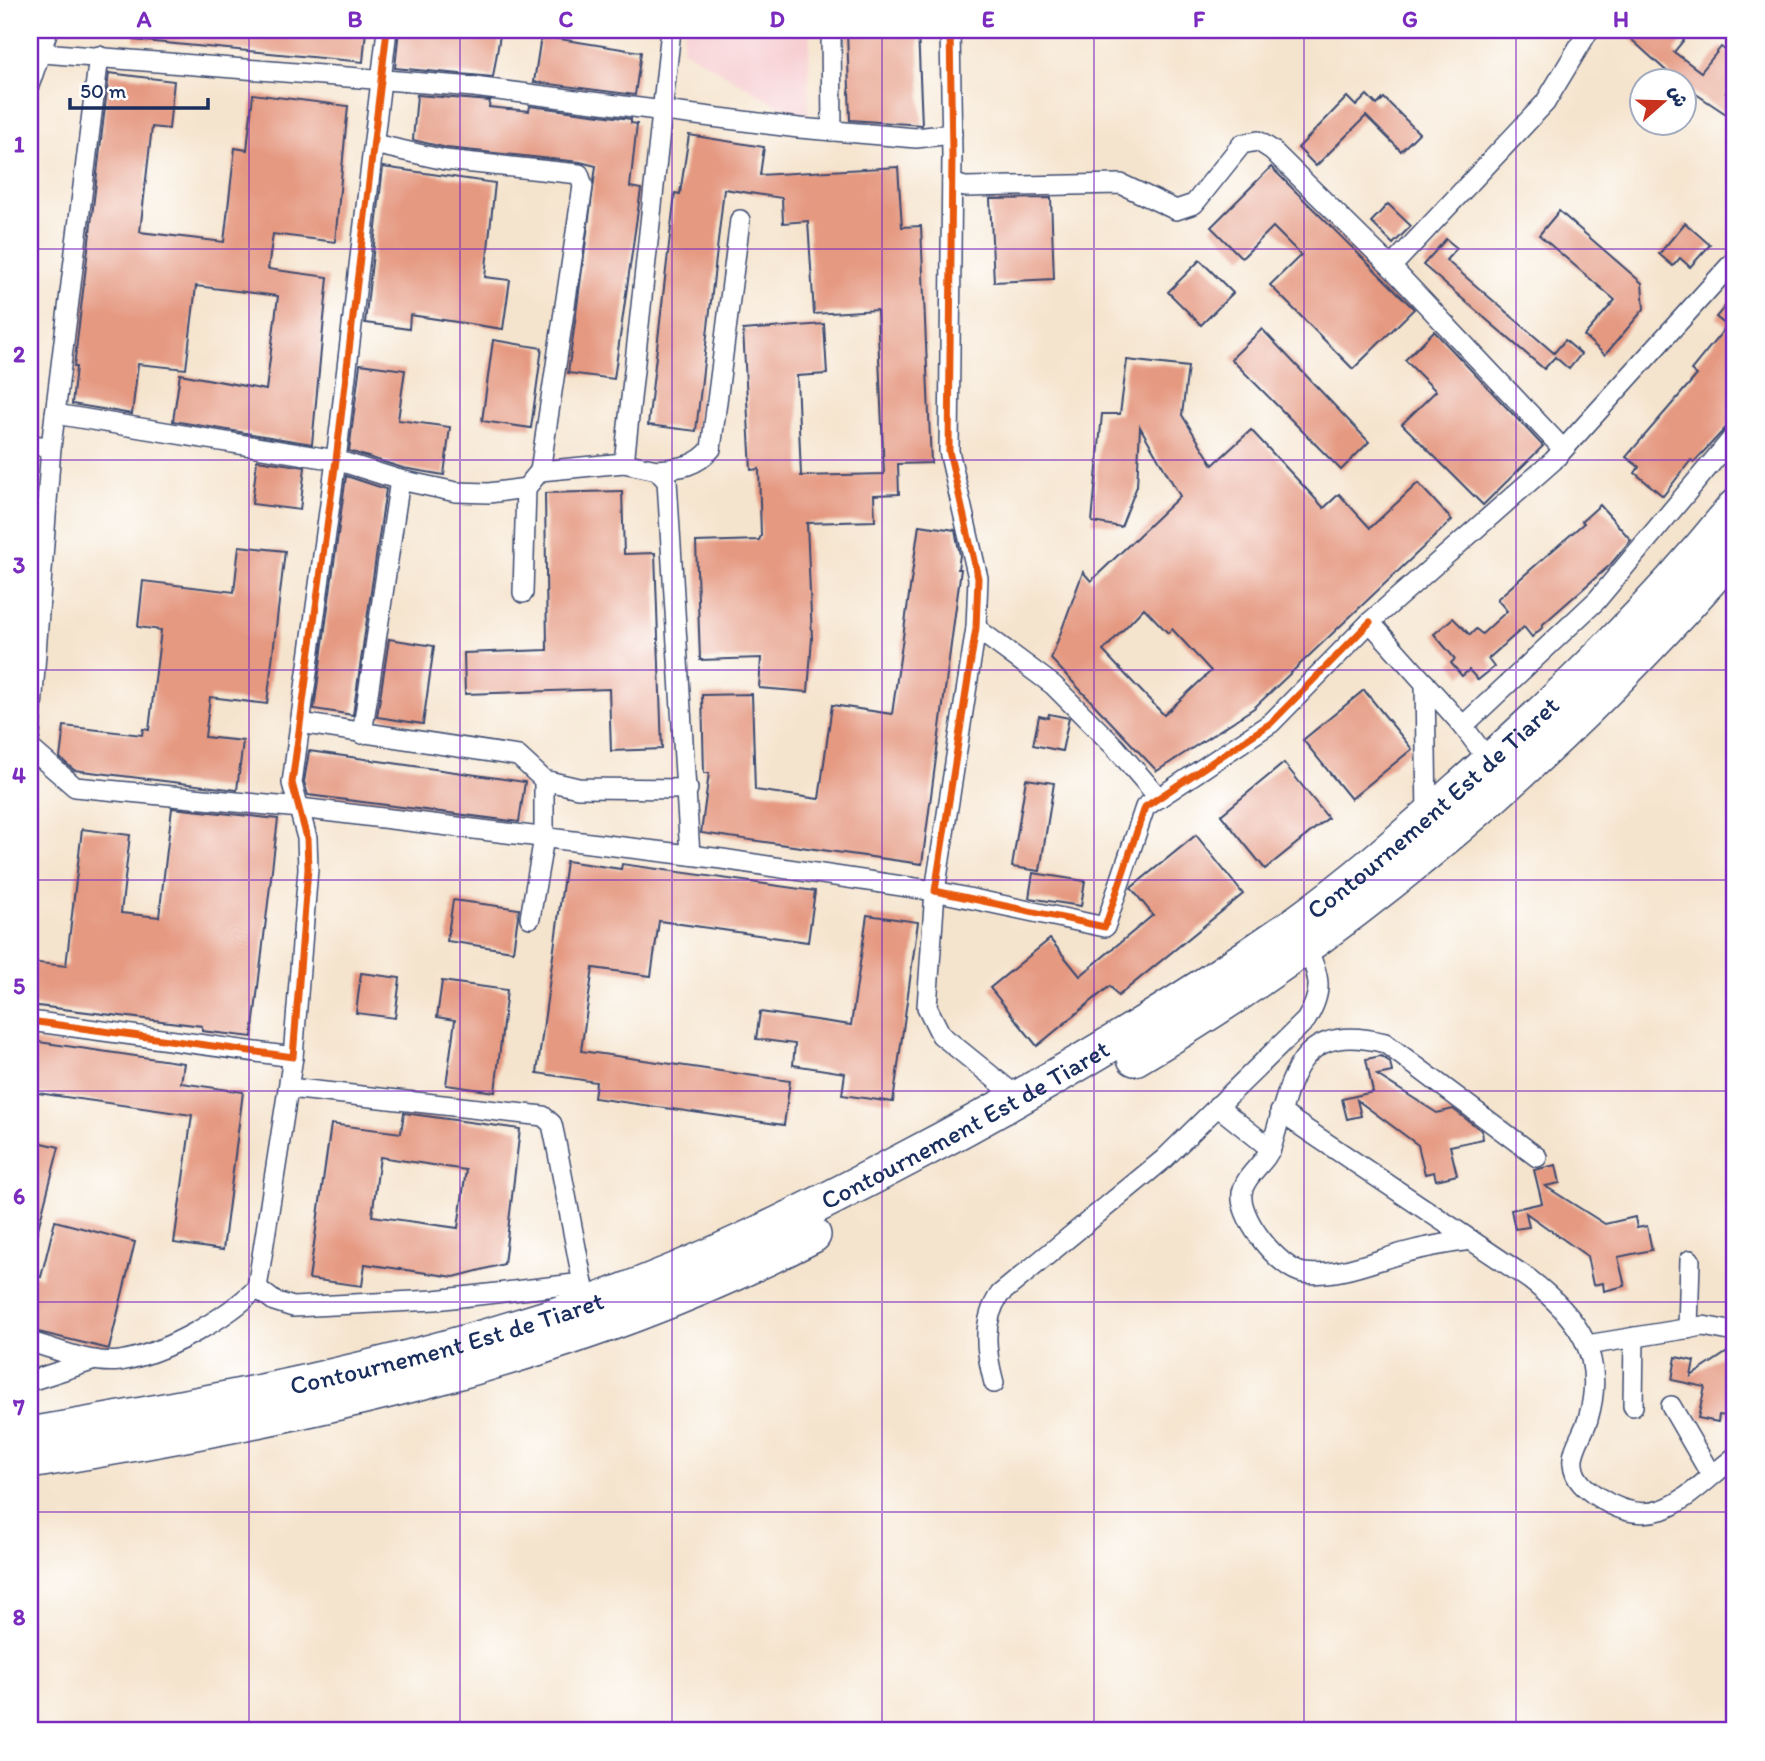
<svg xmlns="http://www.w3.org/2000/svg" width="1765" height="1761" font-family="Itim,'Playpen Sans Arabic',sans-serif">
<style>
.built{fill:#f7cfd2}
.building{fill:#e59981;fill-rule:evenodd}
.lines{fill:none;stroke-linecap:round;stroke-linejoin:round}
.street-casing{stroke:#3c4a6f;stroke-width:22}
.highway-casing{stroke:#3c4a6f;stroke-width:38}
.street{stroke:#fff;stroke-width:19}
.highway{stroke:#fff;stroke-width:35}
.cycleway-casing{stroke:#fff;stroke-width:11}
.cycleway{stroke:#e8590c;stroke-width:7}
.grid{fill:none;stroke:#7b2cbf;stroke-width:2;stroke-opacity:0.55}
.labels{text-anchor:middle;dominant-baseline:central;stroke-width:5;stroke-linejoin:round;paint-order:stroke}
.street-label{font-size:26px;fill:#1b2f5e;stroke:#fff}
.neatline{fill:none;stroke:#7b2cbf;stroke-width:2.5}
.grid-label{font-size:23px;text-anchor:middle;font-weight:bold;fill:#7b2cbf}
</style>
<rect width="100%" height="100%" fill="#fff"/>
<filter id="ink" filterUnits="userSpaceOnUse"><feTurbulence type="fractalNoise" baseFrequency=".0143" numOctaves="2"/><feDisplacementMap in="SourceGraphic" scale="14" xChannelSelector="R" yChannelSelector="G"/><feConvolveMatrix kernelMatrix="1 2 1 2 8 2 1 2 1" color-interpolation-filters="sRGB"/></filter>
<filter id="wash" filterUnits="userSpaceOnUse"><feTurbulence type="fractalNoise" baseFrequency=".00686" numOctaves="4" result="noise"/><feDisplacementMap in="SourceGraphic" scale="28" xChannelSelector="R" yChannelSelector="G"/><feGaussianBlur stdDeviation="1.57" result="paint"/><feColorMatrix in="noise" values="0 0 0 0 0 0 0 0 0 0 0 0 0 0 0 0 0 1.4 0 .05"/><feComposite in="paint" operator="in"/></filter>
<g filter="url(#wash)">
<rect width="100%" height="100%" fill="#f5e4cd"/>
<path class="built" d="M684,30H810L808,123L682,49Z"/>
<g id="blocks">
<g class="building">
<path d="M134,30H366L363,62L134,40Z"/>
<path d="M399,30H464L500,35L493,77L395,68Z"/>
<path d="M847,30H918L922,125L850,120Z"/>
<path d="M1621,30H1692L1674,52L1701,72L1721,47L1735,57L1730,68L1735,73V79L1726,93L1735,99V120L1684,86V80L1674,78Z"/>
<path d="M541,36L641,52L635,95L534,82Z"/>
<path d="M109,73L174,81L169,129L152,127L140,232L224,242L235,148L247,150L253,94L348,106L335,242L273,234L268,269L328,277L312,444L173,421L180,374L266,390L278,296L196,286L186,369L138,364L132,414L72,404L76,367H74Z"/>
<path d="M417,95L490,101L489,107L529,111L530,106L631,119V123L637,124L630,187L641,189L614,379L568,373L596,166L580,162L447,148L413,140Z"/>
<path d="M1367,95L1377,105L1384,98L1419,133L1401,151L1366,116L1316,166L1298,148L1347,97L1356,106Z"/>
<path d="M689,135L764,147L760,175L898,167L902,227L921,226L931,463L898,464L899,494L874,495L875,521L807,523L812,638L808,692L759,688L761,658L700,660L696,542L759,540L761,536L759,469L751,470L743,330L824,324L827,374L797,376L801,476L884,474L877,310L814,314L808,221L783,223L782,198L724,189L696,431L648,425L675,193L680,194Z"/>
<path d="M383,167L495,183L485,277L510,280L503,329L410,315L409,329L365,323Z"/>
<path d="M1271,167L1414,309L1353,369L1270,285L1301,255L1273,227L1242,258L1211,227Z"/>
<path d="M1051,198L1054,279L994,282L990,199Z"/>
<path d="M1388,204L1411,226L1393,244L1371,222Z"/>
<path d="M1559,211L1642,283L1644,309L1605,355L1584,336L1615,300L1539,235Z"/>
<path d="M1685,223L1710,245L1690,267L1680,258L1673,266L1659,254Z"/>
<path d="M1446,239L1457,248L1446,260L1554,353L1565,340L1581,354L1569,369L1555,357L1544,369L1423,265Z"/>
<path d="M1200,260L1233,293L1201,325L1168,292Z"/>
<path d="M1735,294V418L1694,462L1691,460L1663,496L1635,473L1639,467L1626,457L1697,375L1691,370L1727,326L1716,317Z"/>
<path d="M1262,329L1369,442L1341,470L1231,359Z"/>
<path d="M1434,331L1543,446L1483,505L1402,424L1436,391L1405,360Z"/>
<path d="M493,340L542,348L531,428L482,421Z"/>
<path d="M1127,360L1188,367L1182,415L1213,465L1251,430L1324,508L1339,494L1370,528L1418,483L1452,520L1254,708L1157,771L1051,659L1083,572L1091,581L1180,496L1140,427L1137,486L1121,527L1092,522L1102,414H1120ZM1144,608L1168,633L1172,629L1211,671L1164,715L1103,651Z"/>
<path d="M360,364L405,370L398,420L450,427L444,475L403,468L349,451Z"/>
<path d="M257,460L305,467L300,510L252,504Z"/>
<path d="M346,476L386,489L353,715L314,709Z"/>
<path d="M622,491L624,554L655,553L662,749L611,751L609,689L465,694L464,653L547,650L545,493Z"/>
<path d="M1600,505L1631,540L1610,565L1542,625L1543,627L1532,637L1524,627L1488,659L1494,667L1478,680L1469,670L1462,676L1451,663L1455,659L1434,634L1453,618L1470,635L1476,629L1482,634L1507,611L1497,599L1584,523L1582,521Z"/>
<path d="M919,525L955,530L960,555L958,569H961L922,864L701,833L709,773H704L702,695L752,694L755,790L819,799L832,705L892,714Z"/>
<path d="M239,546L285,551L267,704L210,697L205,737L243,741L237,790L74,770L60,758L64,726L142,735L143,729L149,730L161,630L138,627L143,581L234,592Z"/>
<path d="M389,639L434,646L423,724L377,717Z"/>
<path d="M1364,690L1412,749L1351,799L1303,740Z"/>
<path d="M1049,714L1069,718L1062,751L1033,745L1039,716L1048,718Z"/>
<path d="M309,751L525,782L519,822L308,795L304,782Z"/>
<path d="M1284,763L1328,818L1265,869L1221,815Z"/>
<path d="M1026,779L1054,783L1040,871L1012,867Z"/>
<path d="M172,808L278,819L252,1037L202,1031V1026L30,1005V962L66,966L82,829L130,835L121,913L159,917Z"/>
<path d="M1196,835L1243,894L1118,996L1110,986L1037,1046L990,988L1050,939L1080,976L1153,915L1131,888Z"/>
<path d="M566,861L621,869L622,864L815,891L808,942L659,921L651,976L593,968L581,1051L790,1081L784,1125L594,1098L596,1082L537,1073Z"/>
<path d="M1033,873L1085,881L1081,906L1029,898Z"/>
<path d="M453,900L519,909L513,951L447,941Z"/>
<path d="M867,915L918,922L893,1102L842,1095L845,1073L793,1065L795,1044L756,1039L760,1012L851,1025Z"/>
<path d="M361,973L400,978L395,1018L356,1013Z"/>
<path d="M442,981L507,990L495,1092L446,1085L455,1020L437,1017Z"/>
<path d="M32,1041L184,1063L181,1083L243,1092L223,1250L174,1243L192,1115L30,1092Z"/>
<path d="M1381,1056L1390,1062L1392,1072L1377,1075L1437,1113L1453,1109L1482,1131L1483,1139L1450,1146L1457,1175L1436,1180L1434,1172L1425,1174L1418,1145L1357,1100L1361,1116L1347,1119L1342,1099L1373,1092L1366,1059Z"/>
<path d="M404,1113L520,1129L504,1264L454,1277L365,1264L362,1286L309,1279L331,1124L401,1133ZM380,1157L466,1170L458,1228L372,1216Z"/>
<path d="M30,1140L59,1147L35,1240L30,1239Z"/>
<path d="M1556,1165L1560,1183L1545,1186L1605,1224L1635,1217L1637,1228L1647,1226L1652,1250L1618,1257L1625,1286L1604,1291L1603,1283L1593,1285L1587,1256L1526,1213L1529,1227L1515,1229L1511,1210L1542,1203L1534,1170Z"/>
<path d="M55,1221L135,1242L109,1349L30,1330V1275L41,1277Z"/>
<path d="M1735,1347V1385L1727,1416L1719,1415L1718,1422L1698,1418L1705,1387L1672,1380L1676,1357L1694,1361L1691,1376Z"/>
</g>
</g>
</g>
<g filter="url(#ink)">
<use href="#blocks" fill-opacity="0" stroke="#3c4a6f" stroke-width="2"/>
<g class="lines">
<g class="street-casing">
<g id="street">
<path d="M831,30L832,131"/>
<path d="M950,30L952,155L949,451L978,578L976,628L935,891L1105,927L1145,807L1271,723L1370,622"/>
<path d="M30,52L474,87L799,128L916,138L952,134"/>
<path d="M30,83L48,30"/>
<path d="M374,144L445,160L579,174L583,186L540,471"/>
<path d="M952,183L965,187L1121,184L1176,210L1194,204L1242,144L1258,141L1272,150L1391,267L1563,449"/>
<path d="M1391,267L1545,103L1589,30"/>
<path d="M55,414L336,460L400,480L456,492L489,493L526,488L540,471L624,463L671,30"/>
<path d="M30,445L51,447"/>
<path d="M624,463L657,470L667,481L690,855"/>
<path d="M657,470C679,468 696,467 711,449L740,220"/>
<path d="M523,593L526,488"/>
<path d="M976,628L1053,685L1115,747L1159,798"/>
<path d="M1425,683L1427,817"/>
<path d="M300,723L518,756L544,780L578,788L688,789"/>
<path d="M1463,726L1370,622L1553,461L1733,262L1735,264"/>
<path d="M362,734L400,480"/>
<path d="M30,736L51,447L99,56"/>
<path d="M30,748L75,787L300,808L722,859L935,891L927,1007L941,1035L1020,1099"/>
<path d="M1489,761L1463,726L1597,600L1735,435"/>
<path d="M530,918L544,838V780"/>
<path d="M30,1021L293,1057L308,869L307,838L292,783L336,460L387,30"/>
<path d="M289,1088L543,1116L552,1124L556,1143L587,1305"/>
<path d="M1217,1106L1271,1149"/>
<path d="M1280,1112L1529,1279C1577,1316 1607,1355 1588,1419C1584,1433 1571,1450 1573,1464C1574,1480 1586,1489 1598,1497C1659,1537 1688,1493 1735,1457"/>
<path d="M1471,1240C1448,1243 1425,1247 1403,1253C1371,1262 1338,1277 1304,1273C1280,1270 1234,1214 1243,1189C1248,1172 1267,1162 1272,1145C1292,1081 1294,1020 1385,1043L1537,1157"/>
<path d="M257,1288L274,1301L293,1307L435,1300L583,1283"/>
<path d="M1688,1329L1690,1260"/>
<path d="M30,1342C57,1349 91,1365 120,1361C163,1354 226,1319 257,1288L293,1057"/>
<path d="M1587,1345L1703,1326L1735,1332"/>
<path d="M30,1381L95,1360"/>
<path d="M994,1383C986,1353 981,1321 1000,1294L1164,1159L1306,1020C1325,989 1319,977 1306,946"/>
<path d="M1633,1406L1634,1337"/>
<path d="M1671,1406L1711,1475"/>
</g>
</g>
<g class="highway-casing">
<g id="highway">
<path d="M1135,1058C1362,924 1562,750 1735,551"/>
<path id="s1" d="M30,1435C217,1403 403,1368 583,1306C697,1267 804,1213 910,1157C1043,1087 1171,1011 1294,925C1353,883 1409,833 1463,785C1561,698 1653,609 1735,507"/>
<path d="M30,1461C299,1418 569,1361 813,1235"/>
</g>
</g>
<use href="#street" class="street"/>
<use href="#highway" class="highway"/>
<g class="cycleway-casing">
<g id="cycleway">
<path d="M950,30L952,155L949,451L978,578L976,628L935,891L1105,927L1145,807L1271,723L1370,622"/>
<path d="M30,1021L293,1057L308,869L307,838L292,783L336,460L387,30"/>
</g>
</g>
<use href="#cycleway" class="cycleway"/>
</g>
</g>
<path class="grid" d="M249,30V1731M460,30V1731M672,30V1731M882,30V1731M1094,30V1731M1304,30V1731M1516,30V1731M30,249H1735M30,460H1735M30,670H1735M30,880H1735M30,1091H1735M30,1302H1735M30,1512H1735"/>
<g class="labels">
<g class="street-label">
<text stroke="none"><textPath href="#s1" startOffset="1559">Contournement Est de Tiaret</textPath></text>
<text stroke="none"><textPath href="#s1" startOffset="992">Contournement Est de Tiaret</textPath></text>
<text stroke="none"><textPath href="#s1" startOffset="427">Contournement Est de Tiaret</textPath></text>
</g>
</g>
<rect width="1765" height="1761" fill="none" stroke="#fff" stroke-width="77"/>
<g transform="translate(1663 102) rotate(70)"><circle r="33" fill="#ffffff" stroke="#a4acbf" stroke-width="2"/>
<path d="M0-5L12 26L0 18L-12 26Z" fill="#c8321e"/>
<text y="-10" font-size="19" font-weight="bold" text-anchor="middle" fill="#1b2f5e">ش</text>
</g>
<path d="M70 98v10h138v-10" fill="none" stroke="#1b2f5e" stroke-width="3.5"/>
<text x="80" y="98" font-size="21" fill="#1b2f5e" stroke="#ffffff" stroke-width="5" paint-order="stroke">50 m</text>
<rect x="38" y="38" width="1688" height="1684" class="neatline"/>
<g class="grid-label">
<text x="144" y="27">A</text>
<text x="355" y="27">B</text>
<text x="566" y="27">C</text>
<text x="777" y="27">D</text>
<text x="988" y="27">E</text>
<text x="1199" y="27">F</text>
<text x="1410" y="27">G</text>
<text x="1621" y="27">H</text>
<text x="19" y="152">1</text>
<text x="19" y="362">2</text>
<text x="19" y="573">3</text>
<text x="19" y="783">4</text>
<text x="19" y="994">5</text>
<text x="19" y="1204">6</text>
<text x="19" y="1415">7</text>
<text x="19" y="1625">8</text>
</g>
</svg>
